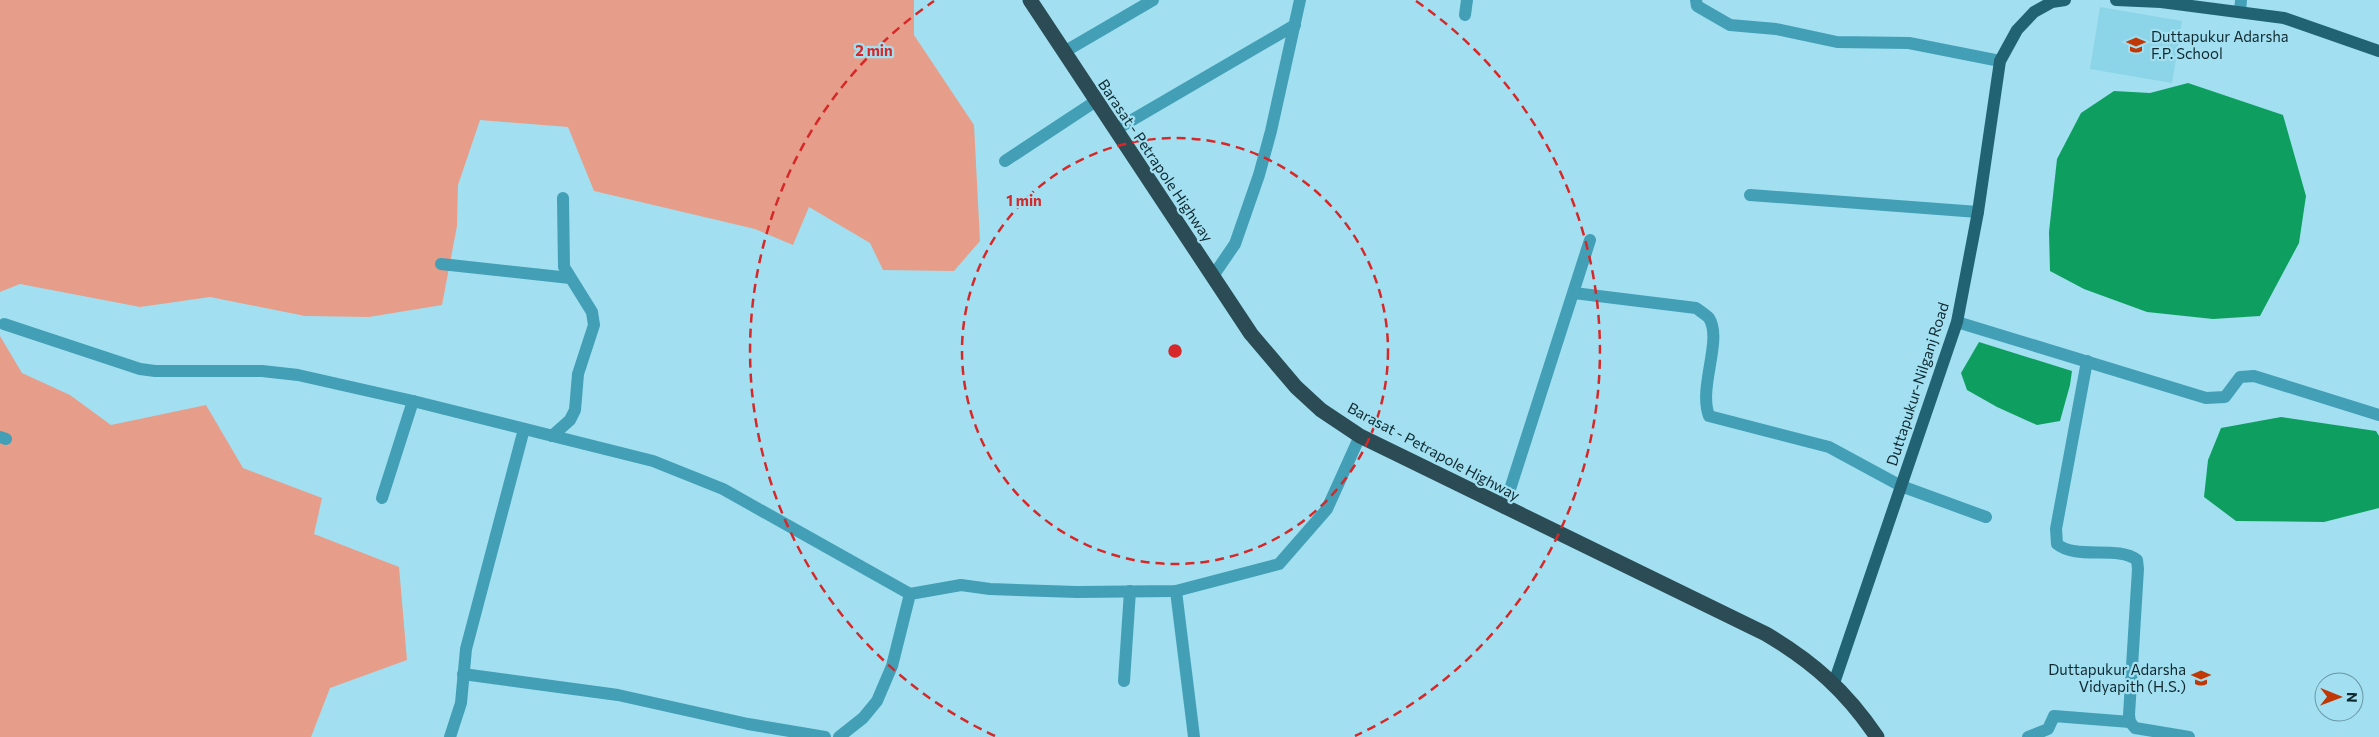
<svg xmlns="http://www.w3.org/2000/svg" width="2379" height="737" font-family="Commissioner,sans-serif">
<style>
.built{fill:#8cd4e7}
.green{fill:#e69e8a}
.water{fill:#0e9f60}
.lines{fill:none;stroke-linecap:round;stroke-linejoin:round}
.minor{stroke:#439fb6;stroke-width:12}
.major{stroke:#216373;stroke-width:12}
.highway{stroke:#2b4c55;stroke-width:15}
.ring{fill:none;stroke:#d62828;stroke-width:2.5;stroke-dasharray:9 6}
.labels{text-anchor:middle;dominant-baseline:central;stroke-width:4.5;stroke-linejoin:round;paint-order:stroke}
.poi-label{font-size:15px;fill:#102930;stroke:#a2e0f1;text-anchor:start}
.street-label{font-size:15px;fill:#102930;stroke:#a2e0f1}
.centre{fill:#d62828;stroke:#a2e0f1;stroke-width:2.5}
.ring-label{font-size:15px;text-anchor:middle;font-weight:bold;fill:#d62828;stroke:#a2e0f1;stroke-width:4.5;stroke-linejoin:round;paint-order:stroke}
</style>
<rect width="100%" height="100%" fill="#a2e0f1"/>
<path class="built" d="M2100,7L2182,21L2172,83L2090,69Z"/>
<g class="green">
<path d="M0,0H914V35L974,125L980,241L954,271L883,270L870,243L809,207L793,245L755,229L594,191L568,127L480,120L458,185L457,226L442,305L369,317L305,316L210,297L140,307L20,284L0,292Z"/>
<path d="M0,336L22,373L70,395L111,425L206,405L243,468L322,498L314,534L399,567L407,660L330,688L311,737H0Z"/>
</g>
<g class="water">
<path d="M2188,83L2283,115L2306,196L2299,243L2260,316L2213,319L2147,312L2084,289L2050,271L2049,232L2057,159L2081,113L2114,91L2150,93Z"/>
<path d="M1979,342L2072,371L2070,385L2060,421L2037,425L1997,407L1967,390L1961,373Z"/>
<path d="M2281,417L2376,431L2379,436V508L2324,522L2236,521L2204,497L2208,460L2221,428Z"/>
</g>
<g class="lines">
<g class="minor">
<path d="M1696,0L1697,6L1730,25L1776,29L1837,42L1909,43L2000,61"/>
<path d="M2240,12L2241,0"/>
<path d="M1465,15L1467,0"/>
<path d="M1064,52L1153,0"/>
<path d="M1115,130L1295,25"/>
<path d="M1005,161L1096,101"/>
<path d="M1750,195L1978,212"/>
<path d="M441,264L570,278"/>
<path d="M1213,276L1235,244L1259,175L1271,131L1300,0"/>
<path d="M1574,293L1696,308C1700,311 1706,315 1709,318C1723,340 1698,387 1709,416L1829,447L1901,486L1986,517"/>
<path d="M1957,322L2206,398L2225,397L2240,377L2254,376L2379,415"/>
<path d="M4,324L140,369L155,371H262L298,375L413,401L653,461L723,489L910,594"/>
<path d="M2087,361L2056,529L2057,544C2076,560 2118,545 2137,560L2138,569L2129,715L2130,722L2135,728L2189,737"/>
<path d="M552,436L570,420L575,410L578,374L594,325L592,312L564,267L563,198"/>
<path d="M0,437L6,439"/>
<path d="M382,498L413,401"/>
<path d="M1504,508L1590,240"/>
<path d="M1176,591L1194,737"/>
<path d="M463,674L618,695L748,724L825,737"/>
<path d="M1124,681L1130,591"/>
<path d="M450,737L461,703L466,649L524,429"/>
<path d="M839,737L863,718L877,701L892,666L910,594L961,585L990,589L1077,592L1176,591L1279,564L1327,509L1360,436"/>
<path d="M2028,737L2048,729L2054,716L2130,722"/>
</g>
<g class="major">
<path d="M2116,0L2161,2L2284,18L2379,51"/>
<path d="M1834,683L1957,322L1978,212L2000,61L2017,30L2034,12L2052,2L2065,0"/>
</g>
<path class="highway" d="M1030,0L1251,334L1296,387L1321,410L1360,436L1766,634C1813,662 1846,691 1877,737"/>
</g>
<g class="ring">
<circle cx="1175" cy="351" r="213"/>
<path d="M995 736A425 425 0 0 1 934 1M1416 1A425 425 0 0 1 1355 736"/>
</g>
<defs>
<g id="school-bare" transform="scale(1.5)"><path d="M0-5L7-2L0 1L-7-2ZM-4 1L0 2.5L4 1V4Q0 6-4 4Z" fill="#c03805" stroke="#a2e0f1" stroke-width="2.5" paint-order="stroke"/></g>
</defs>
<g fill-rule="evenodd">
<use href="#school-bare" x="2136" y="45"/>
<use href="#school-bare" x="2201" y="678"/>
</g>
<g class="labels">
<g class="poi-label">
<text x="2151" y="36">Duttapukur Adarsha<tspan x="2151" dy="17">F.P. School</tspan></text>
<text x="2186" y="669" text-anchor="end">Duttapukur Adarsha<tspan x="2186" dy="17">Vidyapith (H.S.)</tspan></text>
</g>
<g class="street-label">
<text transform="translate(1156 160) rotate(56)">Barasat - Petrapole Highway</text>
<text transform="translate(1917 384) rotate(-72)">Duttapukur-Nilganj Road</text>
<text transform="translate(1434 451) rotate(28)">Barasat - Petrapole Highway</text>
</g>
</g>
<circle cx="1175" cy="351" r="8" class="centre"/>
<g class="ring-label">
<text x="874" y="56">2 min</text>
<text x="1024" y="206">1 min</text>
</g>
<g transform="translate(2339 697) rotate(91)"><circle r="24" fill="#a2e0f1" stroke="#6897a4"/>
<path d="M0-4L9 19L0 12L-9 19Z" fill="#c03805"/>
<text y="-8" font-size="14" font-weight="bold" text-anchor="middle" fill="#102930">N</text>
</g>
</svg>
